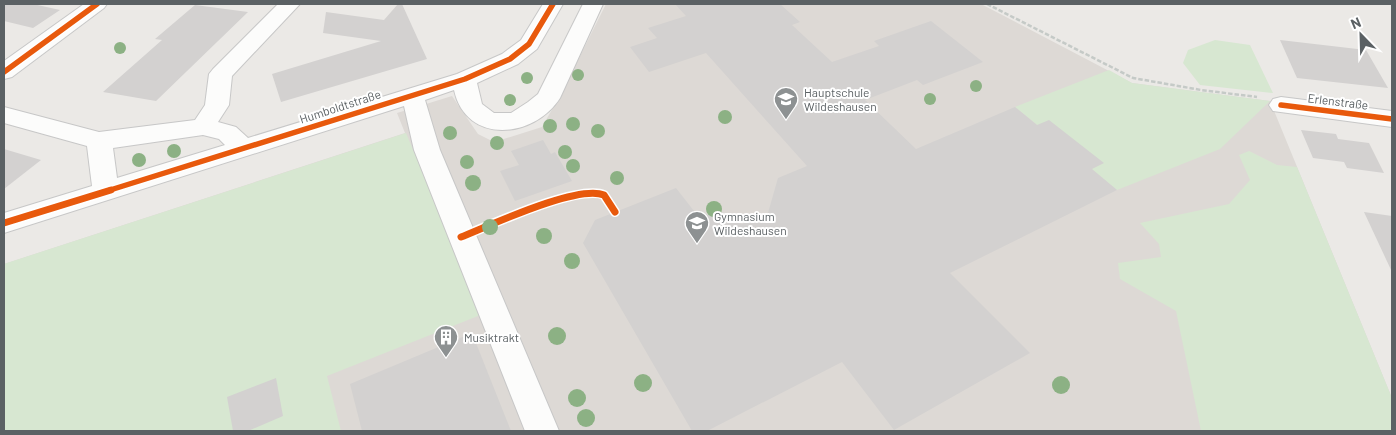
<svg xmlns="http://www.w3.org/2000/svg" width="1396" height="435" font-family="Barlow,sans-serif">
<style>
.education{fill:#ddd9d5}
.green{fill:#d7e7d1}
.building{fill:#d3d1d0}
.lines{fill:none;stroke-linecap:round;stroke-linejoin:round}
.minor-casing{stroke:#c7c7c7;stroke-width:2}
.path{stroke:#c5cac7;stroke-width:2.5;stroke-dasharray:4.5 2;stroke-linecap:butt}
.minor{fill:#fcfcfb;fill-rule:evenodd}
.cycleway-far1-casing{stroke:#fff;stroke-width:8}
.cycleway-casing{stroke:#fff;stroke-width:10}
.cycleway-far1{stroke:#e8590c;stroke-width:5.5}
.cycleway{stroke:#e8590c;stroke-width:7}
.tree{fill:#8cb184}
.labels{text-anchor:middle;dominant-baseline:central;stroke-width:4;stroke-linejoin:round;paint-order:stroke}
.poi-label{font-size:12px;fill:#5b6164;stroke:#fff;text-anchor:start}
.street-label{font-size:12px;fill:#5b6164;stroke:#fff}
</style>
<rect width="100%" height="100%" fill="#ebe9e6"/>
<path class="education" d="M606,4H981L1132,83L1270,101L1392,398V431H4V264L405,133L397,113L452,96L478,134L494,142L542,127L562,92Z"/>
<g class="green">
<path d="M1215,40L1250,45L1273,93L1200,85L1183,63L1188,50Z"/>
<path d="M1109,70L1132,83L1270,101L1220,149L1117,190L1015,107Z"/>
<path d="M406,133L483,314L327,376L341,431H4V264Z"/>
<path d="M1249,151L1277,165L1297,167L1392,398V431H1201L1176,311L1120,279L1118,263L1161,257L1159,244L1140,223L1229,204L1250,180L1239,155Z"/>
</g>
<g class="building">
<path d="M4,4H33L60,10L33,28L4,21Z"/>
<path d="M398,4H402L427,59L281,102L272,74L381,41L323,33L326,12L384,20Z"/>
<path d="M675,4H780L800,22L792,25L832,62L879,46L874,41L931,21L983,62L923,85L917,80L865,100L916,149L1015,107L1037,125L1049,120L1104,163L1092,169L1117,190L950,273L1030,353L894,430L842,362L707,431H692L583,243L595,220L676,188L694,211L742,224L768,213L778,178L807,166L706,53L649,72L630,47L657,38L648,28L686,16Z"/>
<path d="M195,5L248,12L156,101L103,92L162,40L155,39Z"/>
<path d="M1280,40L1366,50L1388,88L1297,78Z"/>
<path d="M1301,130L1336,134L1338,139L1369,143L1384,173L1347,168L1344,162L1313,158Z"/>
<path d="M543,140L551,154L555,152L572,181L515,201L500,171L519,165L511,151Z"/>
<path d="M4,149L41,160L4,189Z"/>
<path d="M1364,212L1392,216V272Z"/>
<path d="M472,333L511,431H362L350,384Z"/>
<path d="M276,378L283,416L248,431H233L227,397Z"/>
</g>
<g class="lines">
<g class="minor-casing">
<g id="minor">
<path d="M84,4H107L104,8L12,77L4,79V61Z"/>
<path d="M278,4H300L232,76L229,105L218,122L236,127L248,138L457,74L502,54L521,40L543,4H563L537,49L518,64L477,83L482,104L494,113H511L528,102L538,94L583,4H603L560,98C534,139 466,145 454,90L425,100L440,150L559,431H525L414,150L404,106L4,233V213L92,186L87,146L4,123V107L99,132L195,120L205,105L209,74L213,69ZM203,135L219,139L225,145L117,178L113,148Z"/>
<path d="M1281,97L1392,111V127L1273,111L1269,105L1273,99Z"/>
</g>
</g>
<path class="path" d="M987,4L1133,78L1201,90L1257,97"/>
<use href="#minor" class="minor"/>
<g class="cycleway-far1-casing">
<g id="cycleway-far1">
<path d="M4,72L97,4"/>
<path d="M1281,105L1392,119"/>
<path d="M107,191L465,79L510,59L529,44L553,4"/>
</g>
</g>
<g class="cycleway-casing">
<g id="cycleway">
<path d="M4,223L111,190"/>
<path d="M461,237C489,226 578,184 604,195L615,212"/>
</g>
</g>
<use href="#cycleway-far1" class="cycleway-far1"/>
<use href="#cycleway" class="cycleway"/>
</g>
<g class="tree">
<circle cx="120" cy="48" r="6"/>
<circle cx="578" cy="75" r="6"/>
<circle cx="527" cy="78" r="6"/>
<circle cx="976" cy="86" r="6"/>
<circle cx="930" cy="99" r="6"/>
<circle cx="510" cy="100" r="6"/>
<circle cx="725" cy="117" r="7"/>
<circle cx="573" cy="124" r="7"/>
<circle cx="550" cy="126" r="7"/>
<circle cx="598" cy="131" r="7"/>
<circle cx="450" cy="133" r="7"/>
<circle cx="497" cy="143" r="7"/>
<circle cx="174" cy="151" r="7"/>
<circle cx="565" cy="152" r="7"/>
<circle cx="139" cy="160" r="7"/>
<circle cx="467" cy="162" r="7"/>
<circle cx="573" cy="166" r="7"/>
<circle cx="617" cy="178" r="7"/>
<circle cx="473" cy="183" r="8"/>
<circle cx="714" cy="209" r="8"/>
<circle cx="490" cy="227" r="8"/>
<circle cx="544" cy="236" r="8"/>
<circle cx="572" cy="261" r="8"/>
<circle cx="557" cy="336" r="9"/>
<circle cx="643" cy="383" r="9"/>
<circle cx="1061" cy="385" r="9"/>
<circle cx="577" cy="398" r="9"/>
<circle cx="586" cy="418" r="9"/>
</g>
<defs>
<g id="school-pin" transform="scale(1.25)"><path d="M0 17L-7.5 6A9.5 9.5 0 1 1 7.5 6Z" fill="#8d9192" stroke="#fff"/><path d="M0-5L7-2L0 1L-7-2ZM-4 1L0 2.5L4 1V4Q0 6-4 4Z" fill="#fff"/></g>
<g id="building-pin" transform="scale(1.25)"><path d="M0 17L-7.5 6A9.5 9.5 0 1 1 7.5 6Z" fill="#8d9192" stroke="#fff"/><path d="M-4-6H4V6H1V3H-1V6H-4ZM-2.5-4.3h1.7v1.8h-1.7ZM.8-4.3h1.7v1.8H.8ZM-2.5-1h1.7V.8h-1.7ZM.8-1h1.7V.8H.8Z" fill="#fff"/></g>
</defs>
<g fill-rule="evenodd">
<use href="#school-pin" x="786" y="99"/>
<use href="#school-pin" x="697" y="223"/>
<use href="#building-pin" x="446" y="337"/>
</g>
<g class="labels">
<g class="poi-label">
<text x="804" y="92">Hauptschule<tspan x="804" dy="14">Wildeshausen</tspan></text>
<text x="714" y="216">Gymnasium<tspan x="714" dy="14">Wildeshausen</tspan></text>
<text x="464" y="337">Musiktrakt</text>
</g>
<g class="street-label">
<text transform="translate(1338 101) rotate(7)">Erlenstraße</text>
<text transform="translate(340 106) rotate(-18)">Humboldtstraße</text>
</g>
</g>
<rect width="1396" height="435" fill="none" stroke="#5b6164" stroke-width="10"/>
<g transform="translate(1361 35) rotate(337)" stroke="#ffffff" stroke-width="4" paint-order="stroke">
<path d="M0-4L9 19L0 12L-9 19Z" fill="#5b6164"/>
<text y="-8" font-size="14" font-weight="bold" text-anchor="middle" fill="#5b6164">N</text>
</g>
</svg>
